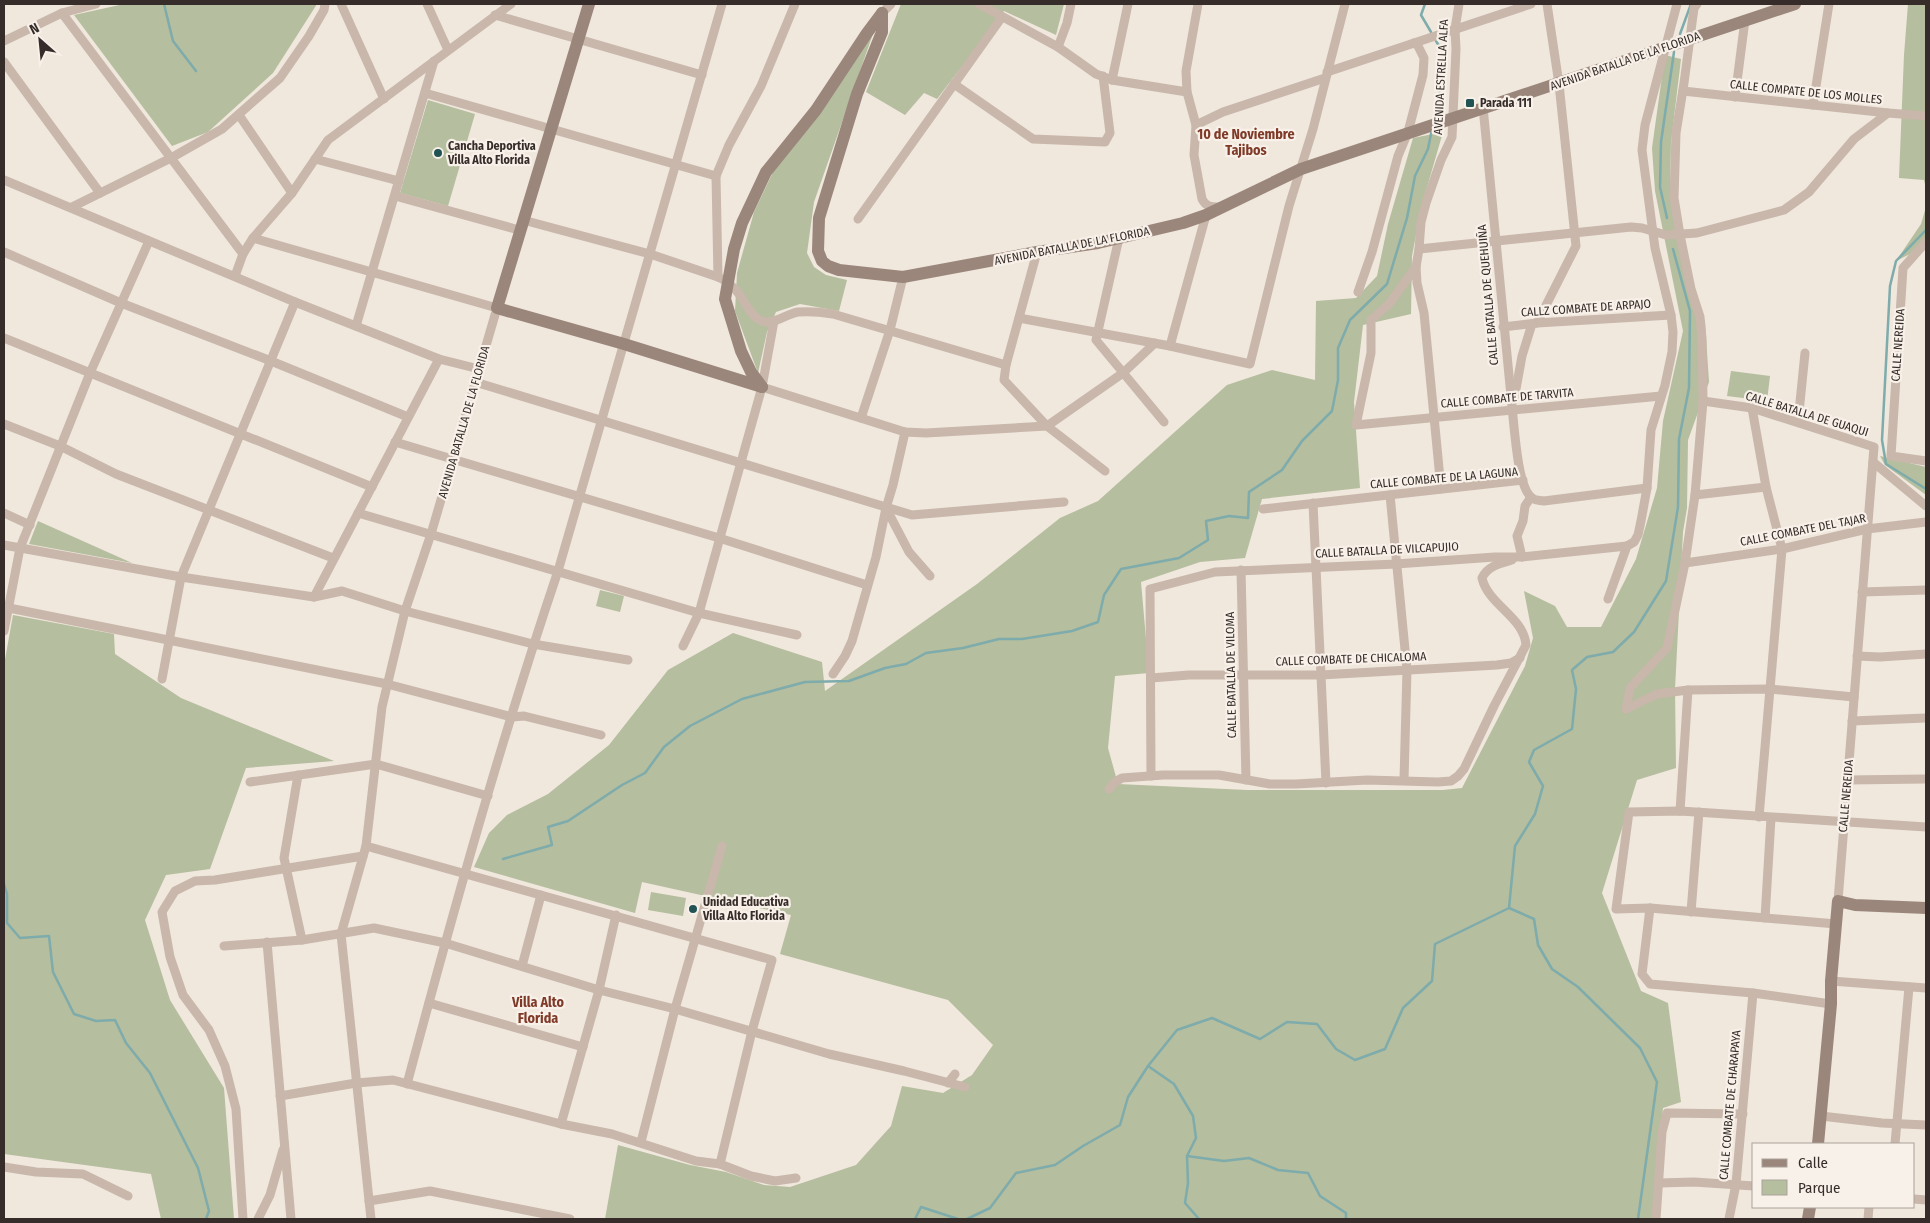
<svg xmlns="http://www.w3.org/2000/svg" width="1930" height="1223" font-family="'Fira Sans Condensed',sans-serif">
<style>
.green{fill:#b5be9e}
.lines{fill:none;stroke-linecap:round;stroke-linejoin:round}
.stream{stroke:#7eabab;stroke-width:2.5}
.street{stroke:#c8b7aa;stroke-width:9}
.secondary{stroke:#9b867b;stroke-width:12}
.poi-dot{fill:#215254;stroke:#f8f1e9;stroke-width:2}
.labels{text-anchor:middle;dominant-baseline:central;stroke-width:4.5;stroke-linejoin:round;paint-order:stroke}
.street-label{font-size:12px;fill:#362c29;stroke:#f8f1e9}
.poi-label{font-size:12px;font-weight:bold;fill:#362c29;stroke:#f8f1e9;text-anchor:start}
.neighbourhood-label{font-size:14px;font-weight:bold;fill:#7f3a28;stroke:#f8f1e9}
</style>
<rect width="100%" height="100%" fill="#f0e7dd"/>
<g class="green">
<path d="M124,4H317L273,73L208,132L172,146L74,15Z"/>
<path d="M901,4H1064L1056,35L1004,11L937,99L924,93L905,115L866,92Z"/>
<path d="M1908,4H1926V189L1924,180L1899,178L1904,55Z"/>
<path d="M874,31L814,202L807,253L814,267L826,275L847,280L839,311L800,304L776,312L767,332L758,373L735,311L737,273L754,212L773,172Z"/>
<path d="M1665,55L1681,59L1671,142L1670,188L1686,267L1705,322L1709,382L1688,440L1687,508L1683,532L1675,689L1676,768L1637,780L1602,893L1641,991L1668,1003L1681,1102L1663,1108L1652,1219H605L618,1145L690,1165L726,1172L764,1185L790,1187L856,1165L891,1126L902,1086L943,1093L972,1075L993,1045L948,1000L780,954L791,915L642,882L635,913L474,867L489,833L507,815L548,794L609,745L668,670L733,633L822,662L825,691L977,584L1060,518L1098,501L1227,385L1272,370L1315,380L1316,301L1356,298L1377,276L1388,224L1413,138L1443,132L1421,208L1412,256L1411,314L1363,325L1354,402L1360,488L1262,499L1245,558L1200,562L1141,582L1149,673L1115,676L1108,748L1118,784L1247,790H1443L1462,788L1525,666L1533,638L1524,591L1555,606L1567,627H1601L1636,559L1657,488L1663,421L1683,331L1655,191L1652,148Z"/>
<path d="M428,100L475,114L448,206L400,193Z"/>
<path d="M1926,207V246L1896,261L1921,224Z"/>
<path d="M1731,371L1770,376L1767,401L1727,396Z"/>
<path d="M1880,456L1926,467V495L1885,465Z"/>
<path d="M38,521L132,563L29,544Z"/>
<path d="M600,590L624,596L620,612L596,606Z"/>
<path d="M13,615L114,634L115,654L181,698L334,761L246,768L210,869L166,875L145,920L170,1000L224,1088L234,1219H161L151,1174L4,1154V665Z"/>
<path d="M651,892L686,898L683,916L648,910Z"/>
</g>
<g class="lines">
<g class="stream">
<path d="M164,4L173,41L196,71"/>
<path d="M1425,4L1421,15L1431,32"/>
<path d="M1680,34L1691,4"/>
<path d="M1435,119L1446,57L1436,41"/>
<path d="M1667,218L1660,187L1661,142L1674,52"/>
<path d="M1926,230L1896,261L1890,286L1882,440L1886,464L1926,489"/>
<path d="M503,859L552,845L548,827L568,821L622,785L645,773L664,747L690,726L742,699L805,682L849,681L885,668L906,664L926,653L963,648L999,639H1022L1072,631L1098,622L1104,595L1121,569L1179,558L1208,540L1206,521L1229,516L1248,518L1249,492L1282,470L1302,441L1332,411L1338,380V348L1350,320L1387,284L1407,218L1415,176L1428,149L1432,129"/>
<path d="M4,884L7,894V923L20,938L49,936L53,972L74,1014L96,1021L115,1020L126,1043L150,1073L198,1168L209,1211L206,1219"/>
<path d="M1509,908L1534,919L1538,945L1552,969L1578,987L1640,1048L1657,1082L1638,1219"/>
<path d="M1148,1066L1174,1084L1193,1116L1196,1138L1187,1156L1188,1183L1185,1203L1199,1219"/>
<path d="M1187,1156L1224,1161L1249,1158L1278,1170L1308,1173L1320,1196L1346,1213V1219"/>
<path d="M915,1219L921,1207L958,1219"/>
<path d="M967,1219L990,1208L1016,1173L1055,1165L1083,1146L1120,1125L1128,1097L1148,1066L1177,1030L1212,1018L1260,1039L1287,1022L1317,1024L1336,1049L1355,1060L1385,1049L1403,1008L1432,981L1435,944L1509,908L1515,846L1535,814L1543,786L1529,762L1534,750L1572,729L1576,689L1572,670L1587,657L1613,652L1634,632L1666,581L1678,507L1679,439L1689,388L1690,311L1673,249"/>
</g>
<g class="street">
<path d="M341,4L384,99"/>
<path d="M427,4L448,50"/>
<path d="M979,4L1058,47L1096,74L1112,80L1187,92"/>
<path d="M1198,4L1186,71L1187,92L1196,125L1194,155L1202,199C1206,207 1211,207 1220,207"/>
<path d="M62,13L243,254"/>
<path d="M882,13L891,4"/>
<path d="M495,15L702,75"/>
<path d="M4,41L62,13L96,4"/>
<path d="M1058,47L1067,23L1071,4"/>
<path d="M4,62L100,193"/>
<path d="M1327,72L1531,4"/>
<path d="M1112,80L1128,4"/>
<path d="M954,84L1033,139L1105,142L1110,133L1103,76"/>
<path d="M1683,91L1888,113L1926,116"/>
<path d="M425,93L716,176"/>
<path d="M1735,97L1745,20"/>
<path d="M1813,105L1829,4"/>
<path d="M1483,107L1514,427C1516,444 1519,488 1532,498C1536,501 1539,500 1544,501L1647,488"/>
<path d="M239,115L292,193"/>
<path d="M1196,125L1223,112L1325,78"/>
<path d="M315,159L399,181"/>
<path d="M4,180L295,302L439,359L479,369"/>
<path d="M395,196L519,230"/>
<path d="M72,207L171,158L222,129L280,78L309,36L324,10L325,4"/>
<path d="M858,219L1002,17"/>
<path d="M523,220L650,254L718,277C727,281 733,286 739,294C745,302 749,313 758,319C770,328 785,314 798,312C810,311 821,312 833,314L1006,365"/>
<path d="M253,238L497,308L431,534L405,611L382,707L366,846L341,934L371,1219"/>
<path d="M1119,238L1096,340L1164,422"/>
<path d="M1926,242L1903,268L1891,456L1926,461"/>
<path d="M1419,249L1631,227L1642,228L1666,235L1697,233L1784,210L1809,192L1854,139L1888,113"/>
<path d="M4,252L121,303L271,361L408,417"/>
<path d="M1037,252L1006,365L1004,380L1047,426L1105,471"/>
<path d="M1416,267L1389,304L1371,320V353L1356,425L1661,396"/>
<path d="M235,276L243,254L253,238L292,193L328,140L511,4"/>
<path d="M718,277L716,176L729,145L761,86L795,4"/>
<path d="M1358,292L1372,252L1398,156L1408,132L1423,75L1424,58L1418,46L1414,43"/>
<path d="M1019,318L1170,346L1250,364L1289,206L1313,129L1345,4"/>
<path d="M1537,323L1576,246L1559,84L1547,4"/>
<path d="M356,326L434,61"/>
<path d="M1503,327L1537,323L1671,315"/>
<path d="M4,338L372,487"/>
<path d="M1170,346L1206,215"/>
<path d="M475,382L912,515L1064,502"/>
<path d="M762,387L905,432L926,433L1047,426L1123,373L1155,343"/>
<path d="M1514,400L1522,356L1532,324"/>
<path d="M1703,401L1752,408L1874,447L1838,901"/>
<path d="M1752,408L1766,487L1782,549L1759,817"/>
<path d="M861,418L890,330L903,277"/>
<path d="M1798,422L1805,353"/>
<path d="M4,424L60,446L116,474L333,558"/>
<path d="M395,442L719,538L867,585"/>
<path d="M1873,462L1926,506"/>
<path d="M1441,489L1424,313L1417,283L1416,267L1419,249L1421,222L1426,203L1441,160L1452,137L1456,49L1455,29L1459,4"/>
<path d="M1390,495L1407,670L1404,780"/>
<path d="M1695,495L1766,487"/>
<path d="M1313,503L1326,783"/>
<path d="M886,508L909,552L930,576"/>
<path d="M1263,509L1523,480"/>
<path d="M4,513L30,525"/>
<path d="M358,513L699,613L797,635"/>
<path d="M4,545L181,577L314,597L342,591L405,611L533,644L628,660"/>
<path d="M1522,557L1517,536L1523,521L1525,506L1531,497"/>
<path d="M1685,563L1782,549L1867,529L1926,522"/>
<path d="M1241,570L1246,780"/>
<path d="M1862,592L1926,590"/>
<path d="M314,597L439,359"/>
<path d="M1608,599L1627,546L1634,542L1638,535L1641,521L1647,488L1651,430L1665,385L1672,352L1673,332L1671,315L1655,248L1642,150L1645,125L1677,4"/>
<path d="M4,607L387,684L512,717L524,716L601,735"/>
<path d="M4,631L20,548L90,373L149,241"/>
<path d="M683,646L699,613L762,387L774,321"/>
<path d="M1857,656L1880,657L1926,654"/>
<path d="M833,674L845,656L852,641L876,557L886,508L893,485L905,432"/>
<path d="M1151,678L1189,675H1321L1497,665L1511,663L1520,658"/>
<path d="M162,679L181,577L295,302"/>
<path d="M1626,709L1630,688L1667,648L1685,563L1695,495L1703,401L1702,339L1700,317L1691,289L1680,235L1674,198L1676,133L1684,83L1694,8L1697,4"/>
<path d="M1626,709L1657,694L1688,690L1770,689L1854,697"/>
<path d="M1852,721L1926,718"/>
<path d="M298,775L284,858L302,940"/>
<path d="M1151,776L1150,589L1215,572L1396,564L1495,557H1522L1627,546"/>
<path d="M1847,780L1926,779"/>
<path d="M250,782L376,764L488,796"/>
<path d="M1109,789L1115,782L1122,778L1163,775H1219L1270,784H1296L1367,780L1438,782L1451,781L1458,776L1464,769L1494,706L1526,645C1524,617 1488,605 1482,578C1487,566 1501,563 1512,560"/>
<path d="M1680,811L1688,690"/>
<path d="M366,846L772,960L752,1031L720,1164"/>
<path d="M1650,908L1642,974L1650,984L1753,993L1831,1004"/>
<path d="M1691,912L1699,812"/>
<path d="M1765,918L1771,818"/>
<path d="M1836,924L1650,908L1616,909L1629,812L1680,811L1926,827"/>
<path d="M267,942L291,1219"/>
<path d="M224,946L302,940L374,928L445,943L599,990L675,1009L829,1054L904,1071L965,1087"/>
<path d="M522,966L541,895"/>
<path d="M1831,981L1926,988"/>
<path d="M429,1003L583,1047"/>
<path d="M948,1083L955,1074"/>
<path d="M407,1084C453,912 501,740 558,571L722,4"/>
<path d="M280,1096L356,1083L393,1080L561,1124L612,1134L696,1161L720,1164L751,1176L775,1181L796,1178"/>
<path d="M1821,1116L1882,1123L1926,1125"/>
<path d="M561,1124L599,990L616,915"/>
<path d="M641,1142L675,1009L722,846"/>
<path d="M1895,1144L1909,987"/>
<path d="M4,1167L36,1172L83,1174L128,1196"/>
<path d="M1659,1183L1694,1182L1754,1186"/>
<path d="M1914,1199L1926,1200"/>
<path d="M369,1201L430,1191L570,1219"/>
<path d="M243,1219L236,1109L225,1066L209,1030L183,995L170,957L162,912L175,891L195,881L215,880L363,856"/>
<path d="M258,1219L270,1195L283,1150"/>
<path d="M1656,1219L1662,1132L1667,1113L1743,1114"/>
<path d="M1729,1219L1736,1184L1753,993"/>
<path d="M1868,1219L1869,1207"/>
</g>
<g class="secondary">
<path d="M589,4L497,308L624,344L762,387"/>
<path d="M882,13V32L857,94L819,218L818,251L822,261L828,266L839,270L903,277L1037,252L1098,243L1183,223L1206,215L1301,169L1795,4"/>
<path d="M762,387L751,372L741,351L725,299L734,249L742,223L766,172L816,110L867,33L882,13"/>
<path d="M1818,1144L1831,1004V981L1838,901L1855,905L1926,908"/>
<path d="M1808,1219L1810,1207"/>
</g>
</g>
<g class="poi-dot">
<rect x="1465" y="98" width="10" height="10" rx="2.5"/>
<circle cx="438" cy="153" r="5"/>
<circle cx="693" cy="909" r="5"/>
</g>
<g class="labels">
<g class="street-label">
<text transform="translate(1625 61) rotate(-19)">AVENIDA BATALLA DE LA FLORIDA</text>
<text transform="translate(1441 77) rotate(-87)">AVENIDA ESTRELLA ALFA</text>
<text transform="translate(1806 92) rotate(6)">CALLE COMPATE DE LOS MOLLES</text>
<text transform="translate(1072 246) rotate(-11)">AVENIDA BATALLA DE LA FLORIDA</text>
<text transform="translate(1488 295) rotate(-95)">CALLE BATALLA DE QUEHUIÑA</text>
<text transform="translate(1586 308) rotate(-4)">CALLZ COMBATE DE ARPAJO</text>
<text transform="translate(1898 345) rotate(-86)">CALLE NEREIDA</text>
<text transform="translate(1507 398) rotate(-5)">CALLE COMBATE DE TARVITA</text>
<text transform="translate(1807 414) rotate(17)">CALLE BATALLA DE GUAQUI</text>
<text transform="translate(464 422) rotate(-74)">AVENIDA BATALLA DE LA FLORIDA</text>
<text transform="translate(1444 478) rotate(-5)">CALLE COMBATE DE LA LAGUNA</text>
<text transform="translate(1803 530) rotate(-11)">CALLE COMBATE DEL TAJAR</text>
<text transform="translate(1387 550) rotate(-3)">CALLE BATALLA DE VILCAPUJIO</text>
<text transform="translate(1351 659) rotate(-2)">CALLE COMBATE DE CHICALOMA</text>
<text transform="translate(1231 675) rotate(-91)">CALLE BATALLA DE VILOMA</text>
<text transform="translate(1846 796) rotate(-85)">CALLE NEREIDA</text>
<text transform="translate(1730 1105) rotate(-85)">CALLE COMBATE DE CHARAPAYA</text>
</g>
<g class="poi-label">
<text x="1480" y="103">Parada 111</text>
<text x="448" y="146">Cancha Deportiva<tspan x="448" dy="14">Villa Alto Florida</tspan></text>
<text x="703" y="902">Unidad Educativa<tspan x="703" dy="14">Villa Alto Florida</tspan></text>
</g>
<g class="neighbourhood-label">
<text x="1246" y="134">10 de Noviembre<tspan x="1246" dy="16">Tajibos</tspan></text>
<text x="538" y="1002">Villa Alto<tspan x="538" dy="16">Florida</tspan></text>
</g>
</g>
<rect width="1930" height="1223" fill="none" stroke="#362c29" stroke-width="10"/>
<rect x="1752" y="1143" width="162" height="65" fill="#f8f1e9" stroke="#aaa29c"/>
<rect x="1762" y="1159" width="25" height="8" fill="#9b867b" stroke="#aaa29c"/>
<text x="1798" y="1168" font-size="15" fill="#362c29">Calle</text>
<rect x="1762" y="1180" width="25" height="15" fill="#b5be9e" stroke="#aaa29c"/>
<text x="1798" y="1193" font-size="15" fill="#362c29">Parque</text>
<g transform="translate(40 40) rotate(333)" stroke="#f8f1e9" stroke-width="4" paint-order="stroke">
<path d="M0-4L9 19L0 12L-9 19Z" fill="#362c29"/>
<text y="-8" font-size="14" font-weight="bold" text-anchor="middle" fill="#362c29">N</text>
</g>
</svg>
